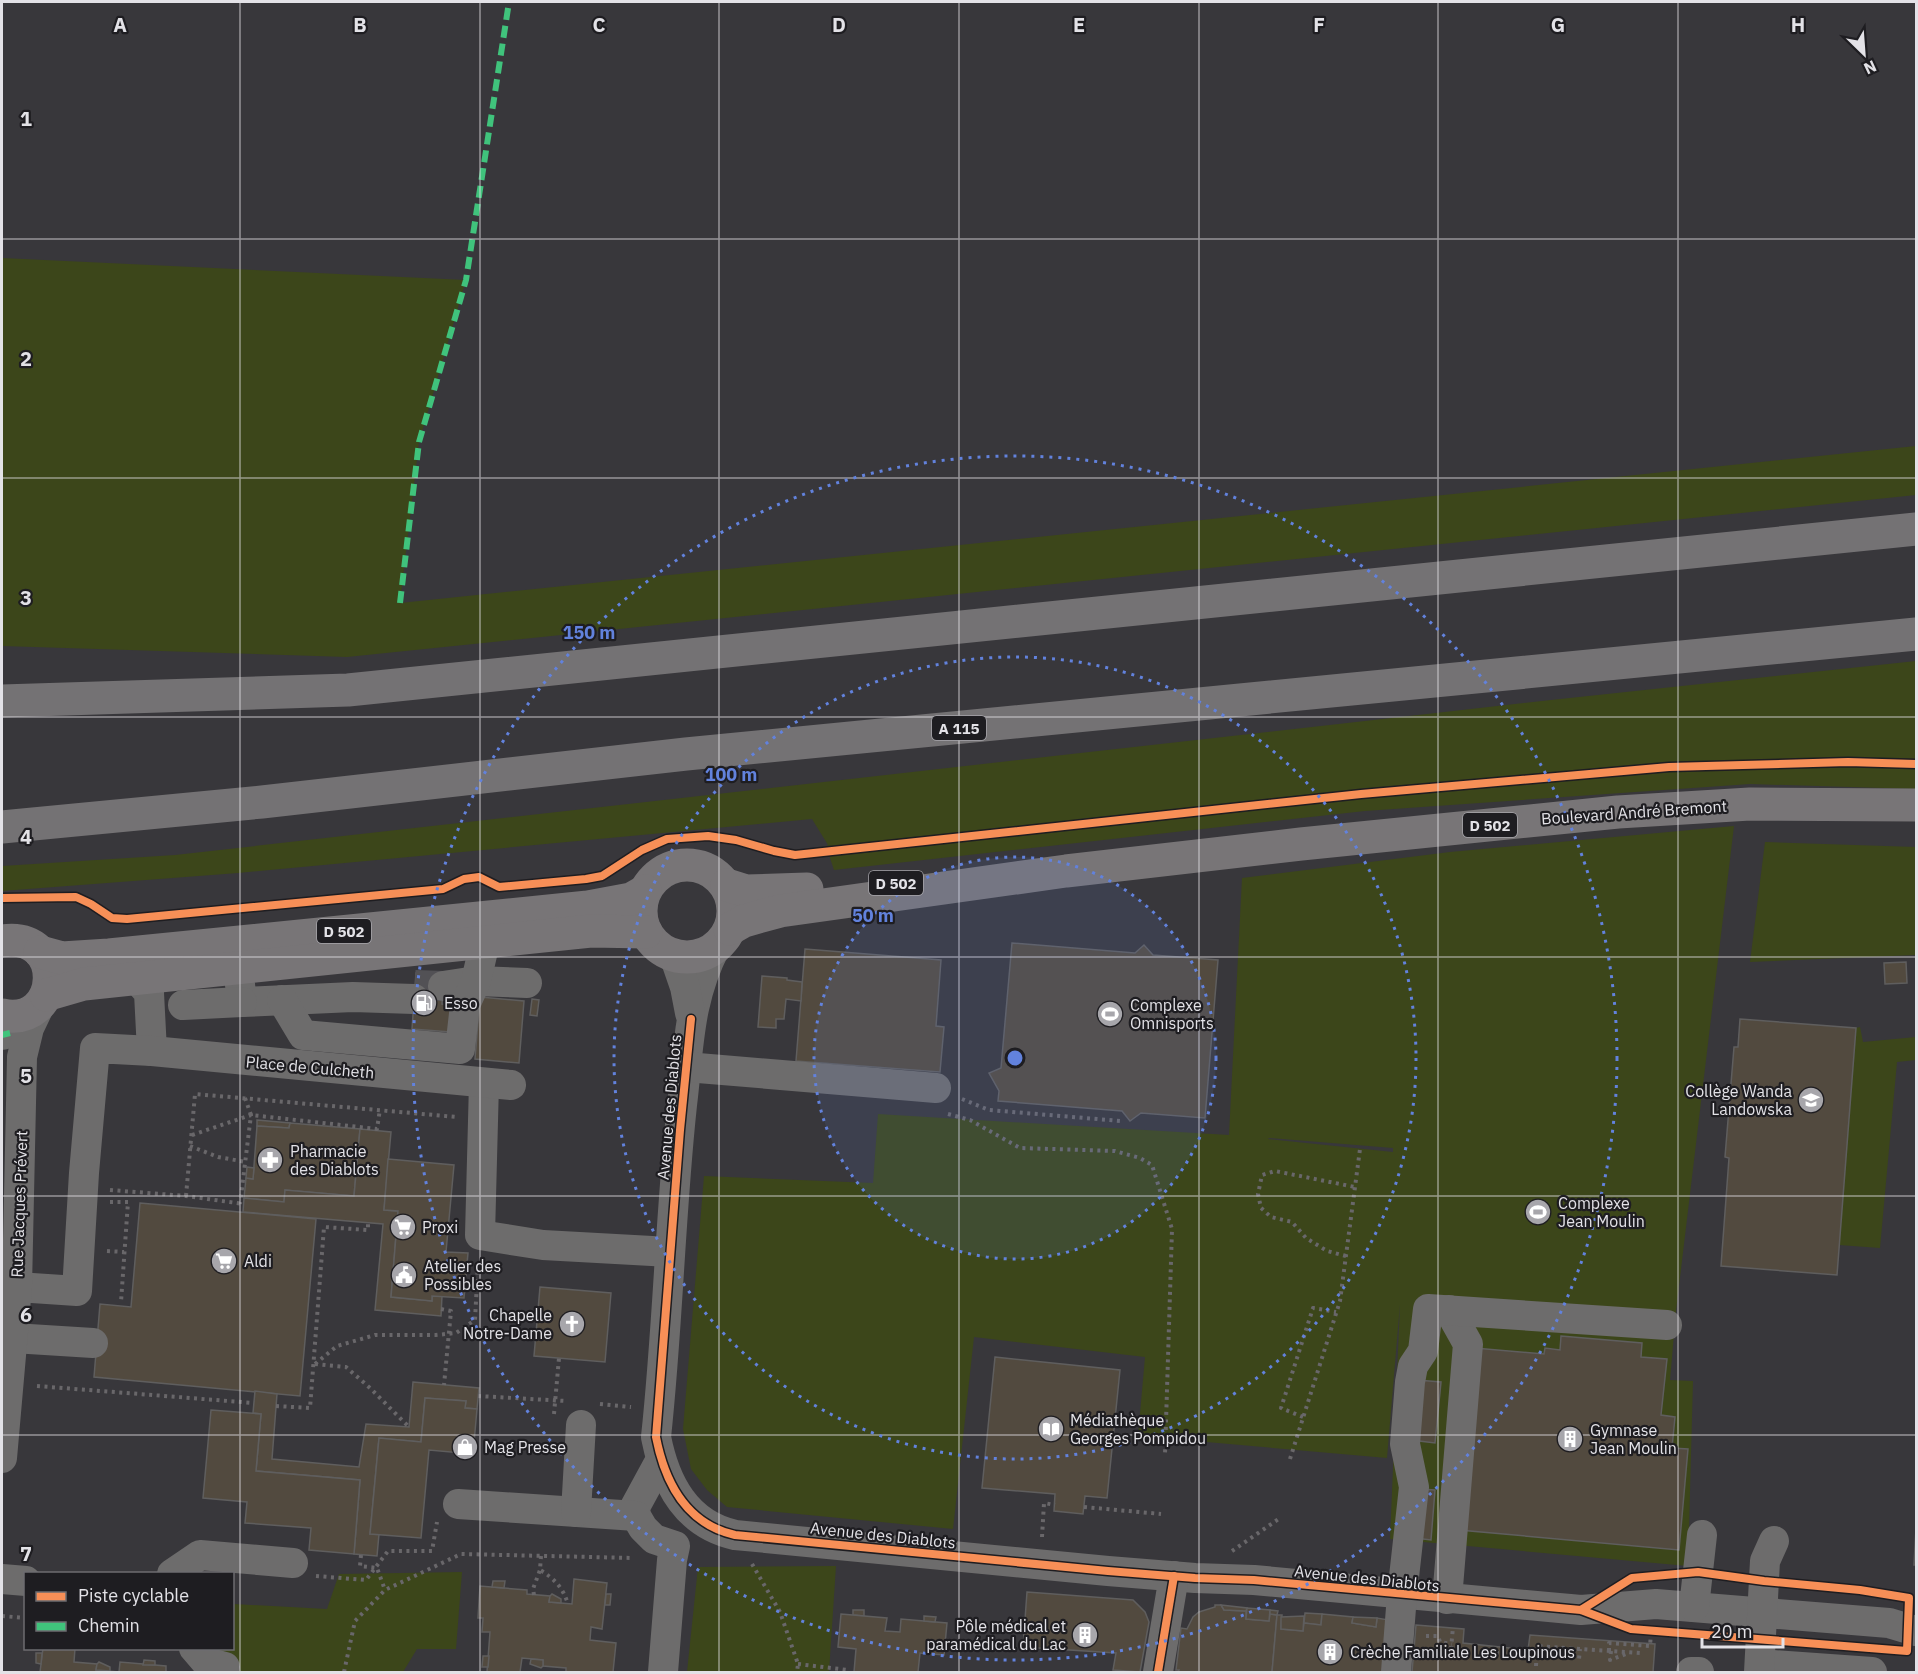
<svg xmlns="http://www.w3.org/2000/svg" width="1918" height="1674" font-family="'IBM Plex Sans',sans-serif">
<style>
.green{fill:#3c461a;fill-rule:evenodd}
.building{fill:#524a3f;stroke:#5f5e5e;stroke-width:1.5}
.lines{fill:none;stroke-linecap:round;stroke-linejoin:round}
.minor-tunnel{stroke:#525155;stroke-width:30;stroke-dasharray:30 15;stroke-linecap:butt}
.path{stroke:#69676a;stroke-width:4;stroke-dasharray:3 4.5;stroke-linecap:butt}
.minor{stroke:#6d6c6c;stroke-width:30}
.major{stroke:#787577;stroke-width:33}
.highway{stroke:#747274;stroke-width:33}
.quiet{stroke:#40c37c;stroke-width:6;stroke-dasharray:12 6;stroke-linecap:butt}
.cycleway-casing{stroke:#1e1d21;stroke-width:11}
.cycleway{stroke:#f78f57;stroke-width:8}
.grid{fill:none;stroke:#e3e2e7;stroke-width:1.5;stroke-opacity:0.55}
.ring{fill:none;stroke:#6282dd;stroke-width:3;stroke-dasharray:3 6}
.labels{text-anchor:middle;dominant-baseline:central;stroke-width:4.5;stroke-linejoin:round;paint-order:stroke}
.shield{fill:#1e1d21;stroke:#a8a7ac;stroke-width:1.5}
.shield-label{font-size:15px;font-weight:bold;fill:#e3e2e7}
.street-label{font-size:16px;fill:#e3e2e7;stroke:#1e1d21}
.poi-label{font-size:16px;fill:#e3e2e7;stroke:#1e1d21;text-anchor:start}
.grid-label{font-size:20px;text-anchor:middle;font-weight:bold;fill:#e3e2e7;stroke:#1e1d21;stroke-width:4.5;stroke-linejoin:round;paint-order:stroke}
.centre{fill:#6282dd;stroke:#1e1d21;stroke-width:3}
.ring-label{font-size:18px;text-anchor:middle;font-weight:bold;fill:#6282dd;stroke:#1e1d21;stroke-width:4.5;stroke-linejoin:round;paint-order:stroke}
</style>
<rect width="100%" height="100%" fill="#38373b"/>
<g class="green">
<path d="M2,258L466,280L419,442L400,603L1916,446V495L347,657L2,646Z"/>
<path d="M1916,661V789L1750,784L1365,811L834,870L826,846L828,845L812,819L238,873L2,891V866L175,855L1551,700Z"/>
<path d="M1734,826L1676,1311L1670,1380L1693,1381L1688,1566L1390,1539L1400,1304L1387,1458L1138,1436L1145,1357L974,1337L953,1529L727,1507L707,1490L691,1469L683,1429L704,1176L873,1183L878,1114L1229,1135L1242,878L1450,852ZM1269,1138L1393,1148V1152L1268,1139Z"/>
<path d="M1765,842L1916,847V955L1750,962Z"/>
<path d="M1860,1027L1863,1042L1916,1037V1060L1897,1062L1880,1248L1839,1245L1856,1028Z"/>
<path d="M836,1566L829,1672H687L698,1567Z"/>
<path d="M462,1572L456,1649H417L403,1672H204L207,1649L232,1648L233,1604L327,1609L339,1574Z"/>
</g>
<g class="building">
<path d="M1012,943L1135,953L1144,945L1153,955L1218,960L1205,1118L1141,1113L1130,1121L1122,1111L998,1101L999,1091L989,1073L1001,1068Z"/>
<path d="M805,949L941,960L936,1026L944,1027L940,1072L796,1061Z"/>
<path d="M1906,962L1907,983L1885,984L1884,963Z"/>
<path d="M416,973L444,975L442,1004L479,1007L477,1034L412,1029Z"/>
<path d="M762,976L787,978V980L802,982L801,1001L786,999L784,1019H776V1028L758,1027Z"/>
<path d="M480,997L524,1001L519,1063L475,1059Z"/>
<path d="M532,999L539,1000L537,1016L530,1015Z"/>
<path d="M1740,1019L1856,1028L1837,1275L1721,1266L1729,1158L1725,1157L1734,1047H1738Z"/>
<path d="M257,1120L290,1123L289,1128L257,1126Z"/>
<path d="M290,1123L360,1129L354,1196L285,1190L284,1202L244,1198L246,1178L253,1179L257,1126L289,1128Z"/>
<path d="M360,1129L391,1132L384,1210L398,1211L391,1297L432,1301V1296H442L441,1316L375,1310L383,1224L243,1212L244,1198L284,1202L285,1190L354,1196Z"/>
<path d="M388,1159L454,1165L446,1252L468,1253L464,1298L432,1296V1301L391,1297L398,1211L384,1210Z"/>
<path d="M247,1167L254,1168L253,1179L246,1178Z"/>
<path d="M140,1203L316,1219L300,1396L94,1377L100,1304L131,1307Z"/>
<path d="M540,1287L611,1293L605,1362L534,1356Z"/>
<path d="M1561,1336L1642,1343L1641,1357L1667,1359L1661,1415L1675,1417L1672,1448L1688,1449L1679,1550L1459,1530L1475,1348L1544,1354L1545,1348L1560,1350Z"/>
<path d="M995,1357L1120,1370L1107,1498L1085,1496L1083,1514L1054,1511L1055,1494L982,1488Z"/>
<path d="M1417,1380L1441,1382L1435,1443L1411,1440Z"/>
<path d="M413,1382L479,1388L477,1409L465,1408L466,1401L425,1398L421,1442L379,1438L370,1534H379L377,1556L354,1554L360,1480L256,1471L261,1414L253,1413L255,1391L277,1394L272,1459L359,1467L366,1424L409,1427Z"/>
<path d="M425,1398L466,1401L465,1408L477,1409L473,1454L429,1450L421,1538L370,1534L379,1438L421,1442Z"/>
<path d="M211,1410L261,1414L256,1471L360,1480L354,1554L309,1550L311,1528L245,1523L247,1502L203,1498Z"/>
<path d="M1420,1489L1435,1490L1431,1540L1415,1538Z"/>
<path d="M1916,1528V1565H1914Z"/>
<path d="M574,1579L607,1583L602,1629L591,1627L590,1640L616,1643L613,1672H566V1668L543,1666V1660L522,1658L520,1672H487L490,1632H482L483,1618H478L480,1586L527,1590V1594L550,1596L549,1602L572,1604Z"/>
<path d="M493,1581H505L504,1588L492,1587Z"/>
<path d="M1027,1592L1133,1600L1145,1612L1149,1622L1140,1672L1113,1670L1116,1653L1023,1647Z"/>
<path d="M552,1594L561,1599V1603L549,1602L550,1596Z"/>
<path d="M606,1594H611L610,1605H605Z"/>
<path d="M1215,1605H1221L1224,1610L1246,1611V1619L1269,1621L1270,1614L1277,1615L1272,1672H1178L1179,1670H1176L1181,1628L1187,1629L1193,1617L1199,1612L1215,1607Z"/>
<path d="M1221,1605L1247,1608L1246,1611L1224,1610Z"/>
<path d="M1247,1608L1270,1610L1269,1621L1246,1619Z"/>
<path d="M853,1610H864V1616L853,1615Z"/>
<path d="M1270,1610L1278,1611L1277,1615L1270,1614Z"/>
<path d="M1305,1613L1322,1614L1321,1625L1304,1623Z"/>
<path d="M841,1614L887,1618L885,1631L900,1632L901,1619L947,1623L944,1655L920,1653L918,1672H854L856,1649L838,1647Z"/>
<path d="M1322,1614L1353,1617L1352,1623L1376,1627L1377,1618L1389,1620L1384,1672H1272L1277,1615H1282L1281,1629L1303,1631L1304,1623L1321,1625Z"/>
<path d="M924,1616L936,1617L935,1622L924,1621Z"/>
<path d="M1304,1616L1303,1631L1281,1629V1617Z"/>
<path d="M1353,1617L1377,1618L1376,1627L1352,1623Z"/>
<path d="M1416,1625L1464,1629L1463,1643L1528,1650L1530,1635L1655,1644L1653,1672H1412Z"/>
<path d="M43,1648H75L74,1662L97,1664L96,1670L119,1672L120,1662L166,1666V1672H40Z"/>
<path d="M36,1653H42L41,1664L36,1663Z"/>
<path d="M483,1656H489L488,1667H482Z"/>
<path d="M531,1659L543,1660V1666L541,1668L530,1664Z"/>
<path d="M144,1660L155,1661V1665H143Z"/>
<path d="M99,1662L110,1667V1671L96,1670L97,1664Z"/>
</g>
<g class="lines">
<path class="minor-tunnel" d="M415,985L443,986"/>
<g class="path">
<path d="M245,1098L251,1115L377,1129L380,1109"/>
<path d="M962,1099L989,1110L1121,1121"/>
<path d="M948,1114L970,1120L1020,1148L1115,1151L1140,1158L1152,1165L1172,1229L1165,1454"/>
<path d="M192,1135L251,1115L240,1204"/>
<path d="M190,1146L218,1157L246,1162"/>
<path d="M110,1190L186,1196L244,1204"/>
<path d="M186,1196L195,1094L457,1117"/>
<path d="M110,1202H128L121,1302"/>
<path d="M107,1251L124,1252"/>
<path d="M1346,1256L1327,1251L1306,1238L1292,1222L1271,1217L1261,1208L1258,1194L1262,1175L1275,1171L1355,1187"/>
<path d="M441,1309L451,1311L444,1385"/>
<path d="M315,1364L337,1346L375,1335H436L456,1333L475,1320L478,1263"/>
<path d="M315,1364L346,1367L370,1388L409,1427"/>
<path d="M37,1386L254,1403"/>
<path d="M478,1396L566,1401"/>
<path d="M600,1404L631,1407"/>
<path d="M276,1406L310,1408L324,1227L368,1230V1223"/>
<path d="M554,1414L559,1358"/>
<path d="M1303,1417L1281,1408L1313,1308L1336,1312"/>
<path d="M1290,1459L1340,1301L1360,1149"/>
<path d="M1084,1507L1161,1514"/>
<path d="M1042,1537L1044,1503L1055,1505"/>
<path d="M1232,1551L1280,1518"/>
<path d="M361,1555L360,1566L377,1568L385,1590"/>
<path d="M541,1556L540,1570C555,1579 563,1588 568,1604"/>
<path d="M752,1564L780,1612L798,1664L797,1672"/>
<path d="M316,1576L366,1580L388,1551H432L437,1522"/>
<path d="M534,1595L533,1589L540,1570"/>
<path d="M2,1616L26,1618"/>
<path d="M1426,1636H1438L1440,1642L1452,1644"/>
<path d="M1560,1648L1579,1659L1580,1649"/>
<path d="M1451,1649L1536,1656"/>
<path d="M1451,1649L1453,1627"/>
<path d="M1609,1651V1643L1650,1646L1651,1633"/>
<path d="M1611,1651L1610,1660L1626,1654"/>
<path d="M798,1664L848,1670"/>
<path d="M1536,1666L1537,1646L1640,1653"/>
<path d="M344,1672L355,1621L385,1590L461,1554L634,1558"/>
</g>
<g class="minor">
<path d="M716,946C688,1000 689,1047 682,1105C670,1216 668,1327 656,1437C665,1483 686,1524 735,1535L1108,1571L1195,1578L1254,1580L1581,1610L1656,1604L1889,1623L1916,1631"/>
<path d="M674,955L685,987L690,1013"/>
<path d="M238,967L242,1002L353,997L414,999"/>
<path d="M136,978L149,993L152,1051"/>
<path d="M443,986L476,981L527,983"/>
<path d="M282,1000L303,1035L460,1049L465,1005L476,981L485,942"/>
<path d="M183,1005L242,1002"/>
<path d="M2,1035L10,1033"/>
<path d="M686,1067L936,1088"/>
<path d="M484,1083L480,1235L543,1245L670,1252"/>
<path d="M17,1287L77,1291L84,1173L95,1048L152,1051L511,1085"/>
<path d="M13,1338L93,1343"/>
<path d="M2,1458L17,1287L22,1057L29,1028L41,1003"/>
<path d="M660,1461L635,1507L636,1516L643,1528L654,1539L675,1546L672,1560L663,1672"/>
<path d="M458,1504L636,1516"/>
<path d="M576,1512L581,1425"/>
<path d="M172,1574L200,1555L293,1563"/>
<path d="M2,1579L26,1581"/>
<path d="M1447,1599L1468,1344L1449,1310"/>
<path d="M1694,1607L1702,1535"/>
<path d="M194,1648L206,1662L225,1667"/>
<path d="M1760,1664L1872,1672"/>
<path d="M1158,1672L1174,1576"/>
<path d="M1396,1672L1402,1595L1414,1487L1405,1444L1410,1382L1413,1366L1423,1351L1428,1309L1667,1325"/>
<path d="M1691,1672H1699"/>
<path d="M1759,1672L1765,1561L1774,1541"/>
</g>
<g class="major">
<circle cx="687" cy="911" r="46"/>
<path d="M727,885L746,891L807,889"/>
<path d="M730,929L744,921L780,911L1066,871L1301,844L1618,812L1750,804L1916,805"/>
<path d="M2,941C68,931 62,1028 2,1015"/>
<path d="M40,952L62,958L109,955L588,907L631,899L645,891"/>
<path d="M46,995L84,984L591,931L646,932"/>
</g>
<g class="highway">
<path d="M2,701L348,690L1916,529"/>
<path d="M2,827L262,802L686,754L1916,634"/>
</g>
<g class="quiet">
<path d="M400,603L419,442L466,280L509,2"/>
<path d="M2,1035L10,1033"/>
</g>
<g class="cycleway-casing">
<g id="cycleway">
<path d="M2,898L76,897L91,904L112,918L127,919L443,889L464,879L479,877L499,887L586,879L602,876L642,850L667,839L708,836L736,840L774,851L795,855L1361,794L1669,767L1848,762L1916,764"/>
<path d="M691,1019L680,1130L656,1437C665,1483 686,1524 735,1535L1108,1571L1195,1578L1254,1580L1581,1610L1631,1629L1907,1651L1909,1598L1860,1590L1764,1581L1698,1572L1632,1578L1581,1610"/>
<path d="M1158,1672L1174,1576"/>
</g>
</g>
<use href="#cycleway" class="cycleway"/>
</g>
<path class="grid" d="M240,2V1672M480,2V1672M719,2V1672M959,2V1672M1199,2V1672M1438,2V1672M1678,2V1672M2,239H1916M2,478H1916M2,717H1916M2,957H1916M2,1196H1916M2,1435H1916"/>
<circle cx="1015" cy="1058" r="201" fill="#6282dd" fill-opacity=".12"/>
<g class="ring">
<circle cx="1015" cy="1058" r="201"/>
<circle cx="1015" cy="1058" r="401"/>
<circle cx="1015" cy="1058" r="602"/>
</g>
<defs>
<g id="fuel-disc" transform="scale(1.35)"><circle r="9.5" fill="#a7a6ab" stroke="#1e1d21"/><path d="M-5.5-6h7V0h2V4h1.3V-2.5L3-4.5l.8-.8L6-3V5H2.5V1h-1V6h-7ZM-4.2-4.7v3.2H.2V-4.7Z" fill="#fff"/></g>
<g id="stadium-disc" transform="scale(1.35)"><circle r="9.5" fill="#a7a6ab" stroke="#1e1d21"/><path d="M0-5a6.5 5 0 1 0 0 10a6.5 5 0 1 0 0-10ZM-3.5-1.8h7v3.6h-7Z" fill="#fff"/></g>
<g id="school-disc" transform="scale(1.35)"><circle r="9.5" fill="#a7a6ab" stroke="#1e1d21"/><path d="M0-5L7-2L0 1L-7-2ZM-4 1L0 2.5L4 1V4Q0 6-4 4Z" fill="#fff"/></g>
<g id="pharmacy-disc" transform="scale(1.35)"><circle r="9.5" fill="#a7a6ab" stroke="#1e1d21"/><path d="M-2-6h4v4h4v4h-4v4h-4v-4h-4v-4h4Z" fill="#fff"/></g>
<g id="supermarket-disc" transform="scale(1.35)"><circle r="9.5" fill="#a7a6ab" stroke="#1e1d21"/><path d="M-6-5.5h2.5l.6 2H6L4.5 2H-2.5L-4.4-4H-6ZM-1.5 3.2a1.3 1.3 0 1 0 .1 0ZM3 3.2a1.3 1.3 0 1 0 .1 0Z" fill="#fff"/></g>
<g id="civic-disc" transform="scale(1.35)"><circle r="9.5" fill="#a7a6ab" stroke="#1e1d21"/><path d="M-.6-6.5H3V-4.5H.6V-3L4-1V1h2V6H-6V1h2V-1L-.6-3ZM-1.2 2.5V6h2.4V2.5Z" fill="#fff"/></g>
<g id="church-disc" transform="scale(1.35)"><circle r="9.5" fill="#a7a6ab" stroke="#1e1d21"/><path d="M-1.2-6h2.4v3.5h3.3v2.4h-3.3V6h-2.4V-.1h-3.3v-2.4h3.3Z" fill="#fff"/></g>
<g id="library-disc" transform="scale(1.35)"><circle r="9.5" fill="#a7a6ab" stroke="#1e1d21"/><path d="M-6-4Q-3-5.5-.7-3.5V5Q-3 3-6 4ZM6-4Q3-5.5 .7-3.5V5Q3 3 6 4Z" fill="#fff"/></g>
<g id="building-disc" transform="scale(1.35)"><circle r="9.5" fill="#a7a6ab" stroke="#1e1d21"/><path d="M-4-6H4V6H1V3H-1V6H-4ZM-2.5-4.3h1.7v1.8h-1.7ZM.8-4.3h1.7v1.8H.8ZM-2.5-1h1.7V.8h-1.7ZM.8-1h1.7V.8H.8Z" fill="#fff"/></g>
<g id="shop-disc" transform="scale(1.35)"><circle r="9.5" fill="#a7a6ab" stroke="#1e1d21"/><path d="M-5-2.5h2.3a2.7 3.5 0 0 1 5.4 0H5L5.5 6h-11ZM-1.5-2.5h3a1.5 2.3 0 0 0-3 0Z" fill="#fff"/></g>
</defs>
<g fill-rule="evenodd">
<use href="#fuel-disc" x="424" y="1003"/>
<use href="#stadium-disc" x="1110" y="1014"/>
<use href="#school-disc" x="1811" y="1100"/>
<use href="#pharmacy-disc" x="270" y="1160"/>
<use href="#stadium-disc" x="1538" y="1212"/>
<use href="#supermarket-disc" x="403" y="1227"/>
<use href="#supermarket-disc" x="224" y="1261"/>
<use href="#civic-disc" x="404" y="1275"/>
<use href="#church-disc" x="572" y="1324"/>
<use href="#library-disc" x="1051" y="1429"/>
<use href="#building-disc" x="1570" y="1439"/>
<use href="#shop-disc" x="465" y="1447"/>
<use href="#building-disc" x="1085" y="1635"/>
<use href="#building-disc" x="1330" y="1652"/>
</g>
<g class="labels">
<g class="shield">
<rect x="932" y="716" width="54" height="24" rx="4.5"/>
<rect x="1463" y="813" width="54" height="24" rx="4.5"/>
<rect x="869" y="871" width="54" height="24" rx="4.5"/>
<rect x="317" y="919" width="54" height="24" rx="4.5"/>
</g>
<g class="shield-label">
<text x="959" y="728">A 115</text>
<text x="1490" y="825">D 502</text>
<text x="896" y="883">D 502</text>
<text x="344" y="931">D 502</text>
</g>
<g class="street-label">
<text transform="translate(1634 812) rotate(-4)">Boulevard André Bremont</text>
<text transform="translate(310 1067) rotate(5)">Place de Culcheth</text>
<text transform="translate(669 1107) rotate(-85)">Avenue des Diablots</text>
<text transform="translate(19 1204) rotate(-88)">Rue Jacques Prévert</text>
<text transform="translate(883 1535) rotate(6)">Avenue des Diablots</text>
<text transform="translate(1367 1578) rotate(6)">Avenue des Diablots</text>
</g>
<g class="poi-label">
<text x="444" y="1003">Esso</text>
<text x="1130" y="1005">Complexe<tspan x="1130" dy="18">Omnisports</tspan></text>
<text x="1792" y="1091" text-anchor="end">Collège Wanda<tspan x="1792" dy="18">Landowska</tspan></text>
<text x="290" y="1151">Pharmacie<tspan x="290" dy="18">des Diablots</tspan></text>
<text x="1558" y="1203">Complexe<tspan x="1558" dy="18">Jean Moulin</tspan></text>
<text x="422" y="1227">Proxi</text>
<text x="244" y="1261">Aldi</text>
<text x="424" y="1266">Atelier des<tspan x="424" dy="18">Possibles</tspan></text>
<text x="552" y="1315" text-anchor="end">Chapelle<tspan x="552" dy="18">Notre-Dame</tspan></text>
<text x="1070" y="1420">Médiathèque<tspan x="1070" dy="18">Georges Pompidou</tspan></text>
<text x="1590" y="1430">Gymnase<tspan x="1590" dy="18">Jean Moulin</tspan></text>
<text x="484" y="1447">Mag Presse</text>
<text x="1066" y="1626" text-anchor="end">Pôle médical et<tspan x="1066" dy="18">paramédical du Lac</tspan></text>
<text x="1350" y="1652">Crèche Familiale Les Loupinous</text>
</g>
</g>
<g class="grid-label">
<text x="120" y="32">A</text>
<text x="360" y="32">B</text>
<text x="599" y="32">C</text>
<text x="839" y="32">D</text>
<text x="1079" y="32">E</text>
<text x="1319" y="32">F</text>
<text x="1558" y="32">G</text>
<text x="1798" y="32">H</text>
<text x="26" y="126">1</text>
<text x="26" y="366">2</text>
<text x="26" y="605">3</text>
<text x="26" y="844">4</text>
<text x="26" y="1083">5</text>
<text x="26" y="1322">6</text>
<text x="26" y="1561">7</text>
</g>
<circle cx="1015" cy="1058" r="9" class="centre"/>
<g class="ring-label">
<text x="589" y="639">150 m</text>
<text x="731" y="781">100 m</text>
<text x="873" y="922">50 m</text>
</g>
<rect width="1918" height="1674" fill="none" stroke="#e3e2e7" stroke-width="6"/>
<rect x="24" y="1572" width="210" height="78" fill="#1e1d21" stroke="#6d6c70" stroke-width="1.5"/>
<rect x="36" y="1592" width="30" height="9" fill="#f78f57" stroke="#6d6c70" stroke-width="1.5"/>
<text x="78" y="1602" font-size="18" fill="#e3e2e7">Piste cyclable</text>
<rect x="36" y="1622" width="30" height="9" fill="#40c37c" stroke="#6d6c70" stroke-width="1.5"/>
<text x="78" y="1632" font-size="18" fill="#e3e2e7">Chemin</text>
<g transform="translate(1864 54) rotate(155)" stroke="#1e1d21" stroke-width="4.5" paint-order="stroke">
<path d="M0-4.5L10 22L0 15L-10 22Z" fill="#e3e2e7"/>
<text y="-9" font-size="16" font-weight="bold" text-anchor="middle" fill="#e3e2e7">N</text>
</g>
<path d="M1702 1638v9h81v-9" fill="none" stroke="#e3e2e7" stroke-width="3"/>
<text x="1711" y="1638" font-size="18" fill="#e3e2e7" stroke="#1e1d21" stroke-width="4.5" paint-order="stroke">20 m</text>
</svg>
